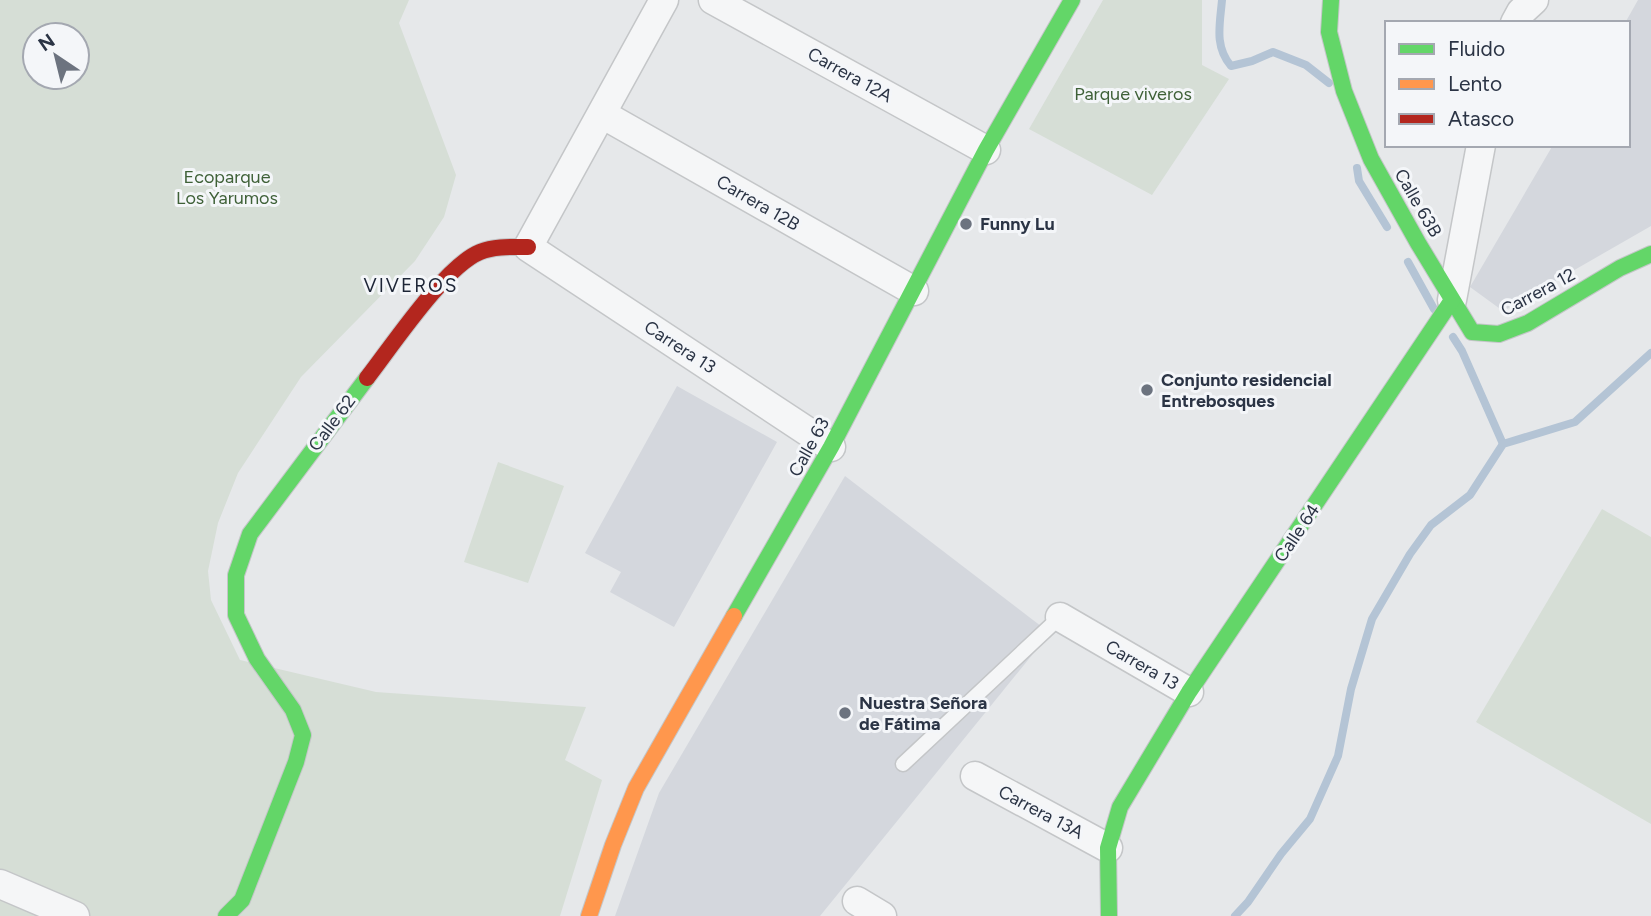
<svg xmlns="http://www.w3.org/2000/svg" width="1651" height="916" font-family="Figtree,sans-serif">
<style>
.built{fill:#d4d7dd}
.green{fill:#d6ded6;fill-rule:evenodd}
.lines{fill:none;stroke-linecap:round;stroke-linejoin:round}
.stream{stroke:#b4c4d5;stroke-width:8}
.lane-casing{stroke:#c4c6c8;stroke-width:17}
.street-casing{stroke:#c4c6c8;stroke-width:31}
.fast-casing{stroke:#c4c6c8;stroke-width:18}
.slow-casing{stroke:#c4c6c8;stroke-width:18}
.jam-casing{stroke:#c4c6c8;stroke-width:18}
.lane{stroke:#f5f6f7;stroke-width:14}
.street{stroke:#f5f6f7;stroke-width:28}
.fast{stroke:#63d668;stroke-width:16}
.slow{stroke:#ff974d;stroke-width:16}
.jam{stroke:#b3261e;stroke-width:16}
.poi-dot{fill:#6c737f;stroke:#f4f6f9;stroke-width:2.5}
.labels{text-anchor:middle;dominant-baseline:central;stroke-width:6;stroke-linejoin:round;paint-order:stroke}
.street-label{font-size:18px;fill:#2b3445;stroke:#f4f6f9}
.park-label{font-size:18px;fill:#3f6138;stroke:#f4f6f9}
.poi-label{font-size:18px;font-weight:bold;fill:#2b3445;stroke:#f4f6f9;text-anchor:start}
.neighbourhood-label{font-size:19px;letter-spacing:2px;fill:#1d2536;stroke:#f4f6f9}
</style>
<rect width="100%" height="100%" fill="#e6e8ea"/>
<g class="built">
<path d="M1638,0H1651V226L1503,311L1470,287L1553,145H1628V23H1625Z"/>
<path d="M677,386L777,442L674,627L610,592L621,572L585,553Z"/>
<path d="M845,476L1050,633L820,916H615L659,793Z"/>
</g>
<g class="green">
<path d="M0,0H409L399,23L456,175L444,217L415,261L301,377L238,473L218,523L208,571L211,600L240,660L376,692L586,707L565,760L602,780L560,916H0ZM35,35H77V77H35Z"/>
<path d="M1103,0H1202V65L1229,79L1152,195L1029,129Z"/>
<path d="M498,462L564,486L528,583L464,562Z"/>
<path d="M1602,509L1651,537V824L1476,722Z"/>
</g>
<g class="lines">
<g class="stream">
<path d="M1222,0C1220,24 1214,46 1231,66L1252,61L1273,52L1306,65L1329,83"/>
<path d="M1357,168L1359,181L1387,227"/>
<path d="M1408,262L1434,309"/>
<path d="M1453,337L1462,351L1503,444"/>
<path d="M1235,916L1248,902L1281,854L1310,819L1338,756L1351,689L1372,619L1410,554L1431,525L1470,495L1503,444L1575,422L1651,353"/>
</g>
<g class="lane-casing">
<path id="lane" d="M903,764L1060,617"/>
</g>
<g class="street-casing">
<g id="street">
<path d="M664,0L528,247L831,447"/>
<path d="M713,0L986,150"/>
<path d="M1515,23L1521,12L1534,0"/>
<path d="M602,114L914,291"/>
<path d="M1452,300L1481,145"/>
<path d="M1060,617L1189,692"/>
<path d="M975,776L1108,848"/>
<path d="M0,884L75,916"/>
<path d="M857,901L882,916"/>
</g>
</g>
<g class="fast-casing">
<g id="fast">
<path d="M1331,0L1329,32L1344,91L1371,159L1418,243L1472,332L1499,334L1528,323L1620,268L1651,254"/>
<path d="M734,616L831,447L986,150L1072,0"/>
<path d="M226,916L242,900L296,762L303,735L293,710L257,659L236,615V575L250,534L367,378"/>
<path d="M1109,916L1108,848L1120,807L1189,692L1452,300"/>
</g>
</g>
<g class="slow-casing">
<path id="slow" d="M589,916L613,845L636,788L734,616"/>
</g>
<g class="jam-casing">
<path id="jam" d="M367,378C392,346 445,266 480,252C495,246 512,247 528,247"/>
</g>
<use href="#lane" class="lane"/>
<use href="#street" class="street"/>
<use href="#fast" class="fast"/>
<use href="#slow" class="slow"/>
<use href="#jam" class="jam"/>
</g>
<g class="poi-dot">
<circle cx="966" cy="224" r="7"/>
<circle cx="1147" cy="390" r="7"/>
<circle cx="845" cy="713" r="7"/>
</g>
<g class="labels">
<g class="street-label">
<text transform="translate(850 75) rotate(29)">Carrera 12A</text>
<text transform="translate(758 203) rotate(30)">Carrera 12B</text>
<text transform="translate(1418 203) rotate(60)">Calle 63B</text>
<text transform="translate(1538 292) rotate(-28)">Carrera 12</text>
<text transform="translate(680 347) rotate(33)">Carrera 13</text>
<text transform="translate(332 423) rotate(-53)">Calle 62</text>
<text transform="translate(809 447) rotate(-61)">Calle 63</text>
<text transform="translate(1297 533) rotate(-56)">Calle 64</text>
<text transform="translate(1142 665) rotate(30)">Carrera 13</text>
<text transform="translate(1041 812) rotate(28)">Carrera 13A</text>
</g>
<g class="park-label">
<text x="1133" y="94">Parque viveros</text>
<text x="227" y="177">Ecoparque<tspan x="227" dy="21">Los Yarumos</tspan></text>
</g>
<g class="poi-label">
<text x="980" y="224">Funny Lu</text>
<text x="1161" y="380">Conjunto residencial<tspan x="1161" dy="21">Entrebosques</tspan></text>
<text x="859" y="703">Nuestra Señora<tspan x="859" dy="21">de Fátima</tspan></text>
</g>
<g class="neighbourhood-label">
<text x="411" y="285">VIVEROS</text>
</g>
</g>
<rect x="1385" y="21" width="245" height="126" fill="#f4f6f9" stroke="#a4a8b1" stroke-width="2"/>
<rect x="1399" y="44" width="35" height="10" fill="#63d668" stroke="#a4a8b1" stroke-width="2"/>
<text x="1448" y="56" font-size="21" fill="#2b3445">Fluido</text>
<rect x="1399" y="79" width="35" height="10" fill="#ff974d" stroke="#a4a8b1" stroke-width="2"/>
<text x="1448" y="91" font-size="21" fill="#2b3445">Lento</text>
<rect x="1399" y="114" width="35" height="10" fill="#b3261e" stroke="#a4a8b1" stroke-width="2"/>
<text x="1448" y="126" font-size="21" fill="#2b3445">Atasco</text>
<g transform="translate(56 56) rotate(325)"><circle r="33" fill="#f4f6f9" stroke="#a4a8b1" stroke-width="2"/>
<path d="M0-5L12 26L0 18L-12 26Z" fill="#6c737f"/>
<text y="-10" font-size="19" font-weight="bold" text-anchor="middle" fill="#2b3445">N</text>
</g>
</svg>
